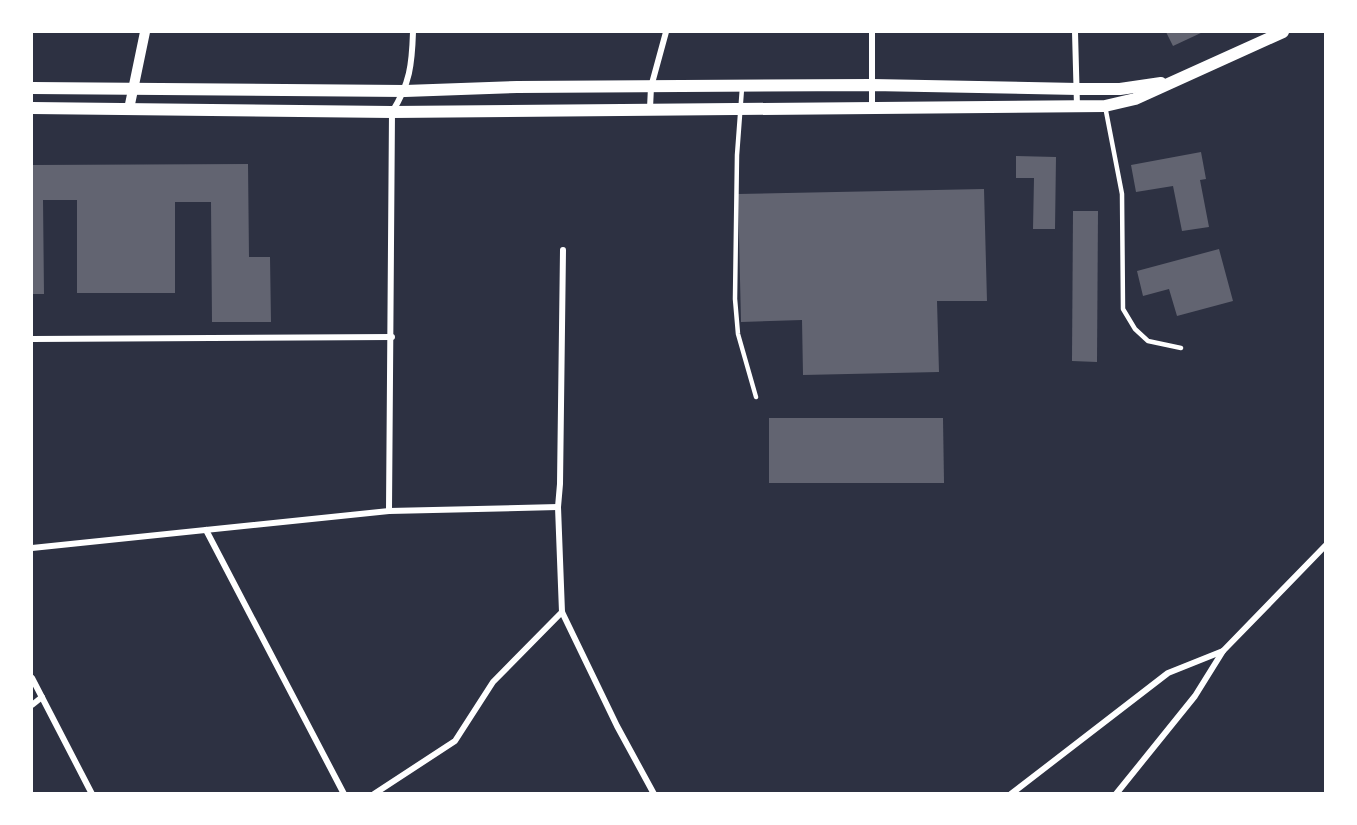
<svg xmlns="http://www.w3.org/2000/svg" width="1357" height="825" font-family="'Varela Round',sans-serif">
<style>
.building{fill:#626471}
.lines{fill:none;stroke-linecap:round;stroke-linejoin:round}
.service{stroke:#fff;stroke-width:4.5}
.minor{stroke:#fff;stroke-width:6}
.tertiary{stroke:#fff;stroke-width:10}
.secondary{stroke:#fff;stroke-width:12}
</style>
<rect width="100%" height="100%" fill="#2d3142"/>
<g class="building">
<path d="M1166,32H1203L1173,46Z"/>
<path d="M1201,152L1206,179L1200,180L1209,227L1182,231L1173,186L1136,192L1131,165Z"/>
<path d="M1016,156L1056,157L1055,229H1033L1034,178H1016Z"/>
<path d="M248,164L249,257H270L271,322H212L211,202H175V293H77V200H43L44,294H32V165Z"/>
<path d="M984,189L987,301H937L939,372L803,375L802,320L741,322L738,194Z"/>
<path d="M1073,211H1098L1097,362L1072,361Z"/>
<path d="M1219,249L1233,301L1177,316L1169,289L1143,296L1137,271Z"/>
<path d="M769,418H943L944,483H769Z"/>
</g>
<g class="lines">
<g class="service">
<path d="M742,88L737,155L735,299L738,334L756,397"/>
<path d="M1105,106L1122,194L1123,309L1135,329L1148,341L1181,348"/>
</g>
<g class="minor">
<path d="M1075,32L1077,106"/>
<path d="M872,107V32"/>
<path d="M650,108L651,87L666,32"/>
<path d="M563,250L560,484L558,507L562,612L617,726L654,794"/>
<path d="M32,339L392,337"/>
<path d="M389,511L392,112C410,84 412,64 413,32"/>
<path d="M206,530L344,794"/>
<path d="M32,548L389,511L558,507"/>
<path d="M32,678L92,794"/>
<path d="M32,705L42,697"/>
<path d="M374,794L455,741L493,682L562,612"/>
<path d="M1011,794L1168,673L1223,651L1326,545"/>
<path d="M1116,794L1195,696L1223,651"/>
</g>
<path class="tertiary" d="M129,109L145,32"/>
<g class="secondary">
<path d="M32,88L405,91L517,87L872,85L1078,89H1120L1161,83"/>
<path d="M32,108L392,112L1105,106L1135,99L1283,32"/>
</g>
</g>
<rect width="1357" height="825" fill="none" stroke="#ffffff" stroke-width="66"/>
</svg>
